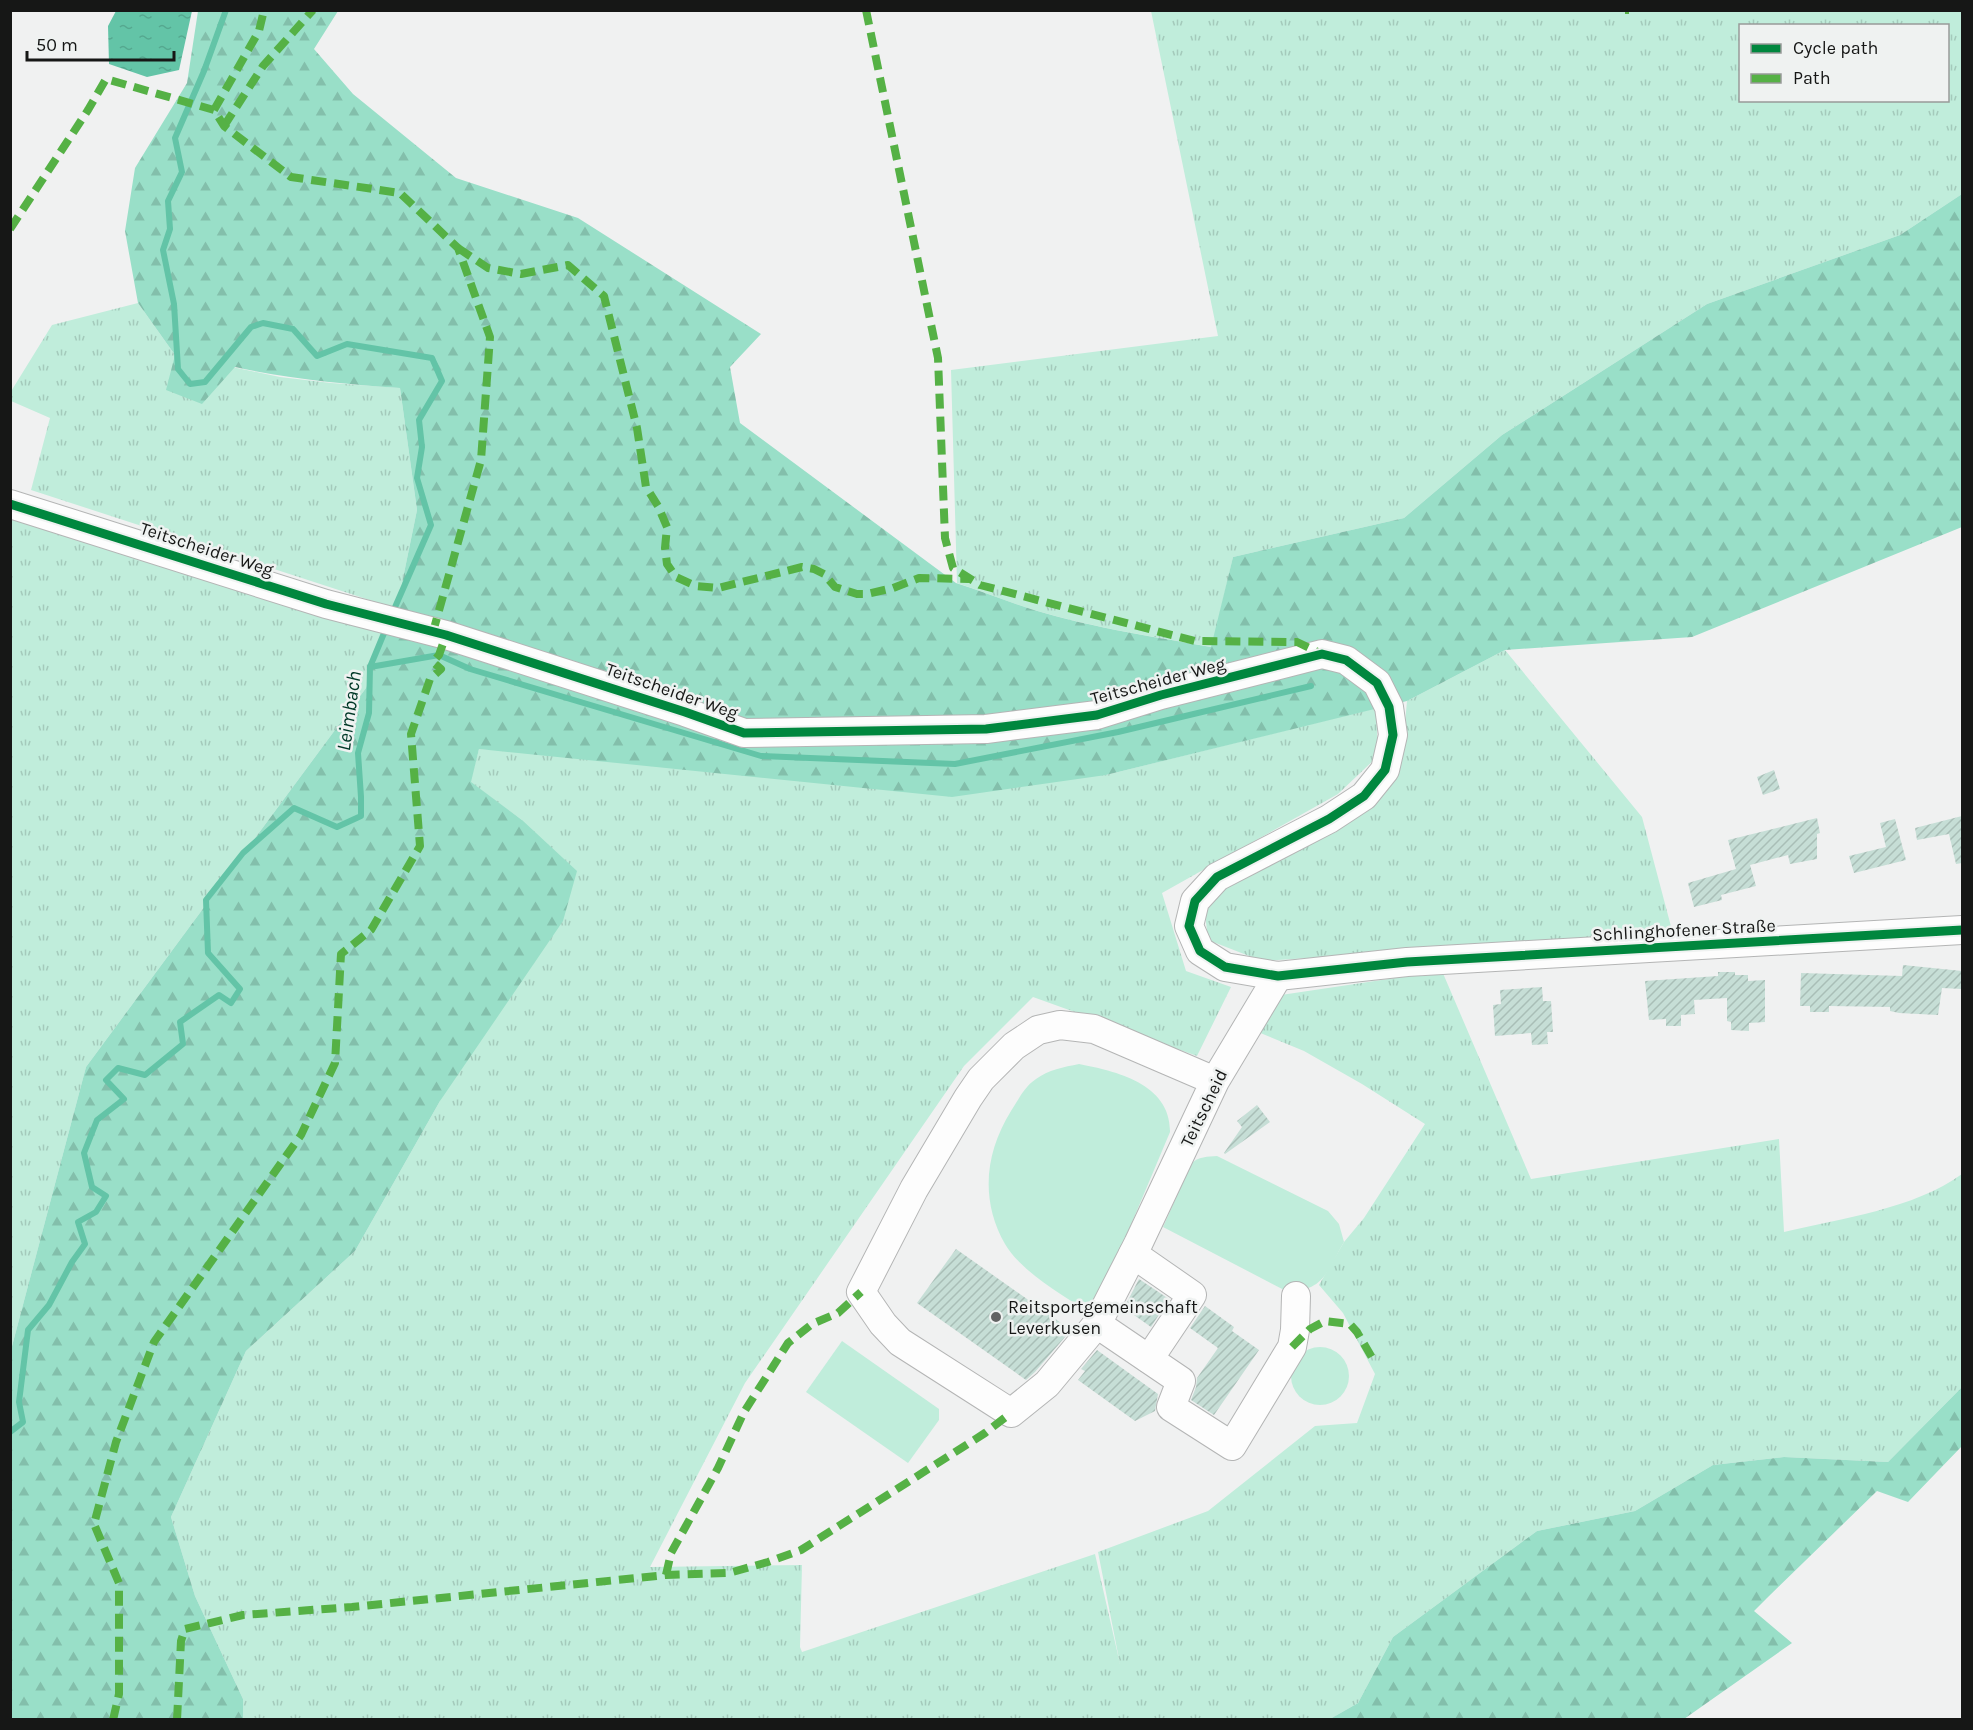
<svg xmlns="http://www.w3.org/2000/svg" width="1973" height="1730" font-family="Karla,sans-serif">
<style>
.grass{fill:url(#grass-tufts);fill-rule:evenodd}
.forest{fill:url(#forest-firs)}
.pitch{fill:#c0eddb}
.water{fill:url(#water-ripples)}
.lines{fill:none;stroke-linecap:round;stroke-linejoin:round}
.stream{stroke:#63c4a7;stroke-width:6}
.building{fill:url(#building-hatch)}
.minor-casing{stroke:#b4b5b5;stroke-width:30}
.minor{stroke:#fdfdfd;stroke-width:28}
.quiet{stroke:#55b145;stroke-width:8;stroke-dasharray:15 8;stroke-linecap:butt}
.cycleway-casing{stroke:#eff2f1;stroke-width:13}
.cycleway{stroke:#00873e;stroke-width:9}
.poi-dot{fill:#626363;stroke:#eff2f1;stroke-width:2}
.labels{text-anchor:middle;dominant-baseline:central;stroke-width:5;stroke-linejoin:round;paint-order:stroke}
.street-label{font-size:18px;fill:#161716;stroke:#eff2f1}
.poi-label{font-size:18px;fill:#161716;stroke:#eff2f1;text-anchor:start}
.water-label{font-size:20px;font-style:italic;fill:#003827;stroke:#eff2f1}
</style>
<defs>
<pattern id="grass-tufts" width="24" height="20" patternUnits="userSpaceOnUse" patternTransform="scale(1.5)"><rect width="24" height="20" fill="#c0eddb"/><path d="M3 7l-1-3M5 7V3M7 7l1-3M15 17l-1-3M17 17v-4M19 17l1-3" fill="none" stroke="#a4cabb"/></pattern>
<pattern id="forest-firs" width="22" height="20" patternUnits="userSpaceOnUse" patternTransform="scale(1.5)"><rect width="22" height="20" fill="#99dfc8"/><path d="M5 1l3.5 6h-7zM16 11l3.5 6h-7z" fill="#83bfab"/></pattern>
<pattern id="water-ripples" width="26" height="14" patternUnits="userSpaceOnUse" patternTransform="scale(1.5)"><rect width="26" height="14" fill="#63c4a7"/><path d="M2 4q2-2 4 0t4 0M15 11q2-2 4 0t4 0" fill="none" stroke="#55a88f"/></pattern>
<pattern id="building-hatch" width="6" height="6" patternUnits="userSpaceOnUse" patternTransform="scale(1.5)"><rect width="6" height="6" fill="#c6ded6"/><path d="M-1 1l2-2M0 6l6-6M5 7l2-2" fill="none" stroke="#a9beb7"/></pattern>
</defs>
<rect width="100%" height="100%" fill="#f0f1f1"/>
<g class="grass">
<path d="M1151,11H1962V194L1900,235L1707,304L1502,435L1404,518L1233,557L1212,647C1150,636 1082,626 1022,606C1000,599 979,590 957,583L951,370L1218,336ZM1740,26H1948V100H1740Z"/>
<path d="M138,303L175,355L280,377L331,383L400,388L417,510L401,588L394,608L31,490L50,418L11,401L10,393L52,325Z"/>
<path d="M11,513L386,632L366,688L86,1067L11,1350Z"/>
<path d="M1505,650L1642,817L1673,934L1262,961L1208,940L1205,913L1228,882L1373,804L1401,766L1407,701Z"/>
<path d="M1376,708L1378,756L1338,794L1162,893L1186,971L1231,987L1197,1056L1033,997L964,1066L745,1383L650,1567L802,1565L800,1647L802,1652L1095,1554L1120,1664L1098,1552L1208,1511L1315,1426L1357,1423L1375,1374L1343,1313L1319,1285L1344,1242L1364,1218L1425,1124L1362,1084L1304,1051L1258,1032L1281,995L1442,971L1531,1179L1779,1139L1784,1232C1842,1218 1914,1209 1962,1174V1387L1888,1462L1784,1457L1713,1465L1635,1511L1537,1531L1393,1637L1358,1703L1330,1719H243V1699L195,1596L171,1517L246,1351L355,1251L440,1101L522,820L470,782L479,749L1106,775Z"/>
</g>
<g class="forest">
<path d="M198,11H338L314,49L353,94L456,178L578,218L761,334L730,367L740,423L956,583C979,590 1000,599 1022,606C1081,626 1150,636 1211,647L1233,557L1404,518L1502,435L1707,304L1900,235L1962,194V527L1692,637L1505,650L1407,701L1106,775L952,797L479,749L471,782L522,820L577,871L563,921L440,1101L355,1251L246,1351L171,1517L195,1596L243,1699V1719L11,1720V1350L86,1067L366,688L401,588L417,510L400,388C344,384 290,379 235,367L202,404L166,390L175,355L138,303L125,231L135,168L187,83Z"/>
<path d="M1962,1387V1446L1908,1502L1877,1491L1767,1598L1754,1611L1792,1643L1684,1719H1330L1358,1703L1393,1637L1537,1531L1635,1511L1713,1465L1784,1457L1888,1462Z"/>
</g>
<g class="pitch">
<path d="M1079,1064C1116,1071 1171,1084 1170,1132L1093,1315C1066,1297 1022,1273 1005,1244C980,1200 985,1153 1011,1111C1019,1099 1024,1087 1036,1079C1048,1070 1064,1067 1079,1064Z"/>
<path d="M1217,1156L1328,1211L1339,1224L1344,1242C1327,1271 1325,1290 1288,1292L1163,1227L1191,1164C1198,1156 1208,1157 1217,1156Z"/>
<path d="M842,1341L939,1409V1420L908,1463L806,1392Z"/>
<circle cx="1320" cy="1376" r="29"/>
</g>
<path class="water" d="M116,11H192L179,70L147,77L109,64L108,26Z"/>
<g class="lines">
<g class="stream">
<path d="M226,10L204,71L175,138L182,172L168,201L170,229L163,250L174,304L178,369L190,384L205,382L251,327L263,323L293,329L317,356L347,344L432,358L442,381L419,420L422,447L417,478L431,525L392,614"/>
<path d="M370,667L439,655L470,669L761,756L955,764L1118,732L1311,686"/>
<path d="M10,1432L23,1422L19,1402L28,1330L49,1305L72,1262L85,1244L78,1222L96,1212L106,1196L92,1187L84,1153L97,1120L124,1099L106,1080L118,1068L145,1075L183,1044L180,1022L219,995L231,1003L240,989L208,953L206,900L243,853L294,808L337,827L361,816V797L358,753L369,713L370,667L387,626"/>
</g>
</g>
<g class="building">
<path d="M1774,770L1780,789L1763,795L1757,777Z"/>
<path d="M1962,816V863L1956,864L1949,834L1917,840L1915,828Z"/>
<path d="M1817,818L1820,833L1817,834V859L1790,864L1788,855L1750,865L1756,886L1721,895L1722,900L1694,907L1688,883L1736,869L1728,840Z"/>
<path d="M1895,819L1906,860L1854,873L1849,856L1886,847L1880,823Z"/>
<path d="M1903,965L1962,971V989L1942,988L1938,1015L1899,1013L1890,1011V1007L1829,1006V1012H1810V1006H1800L1801,973L1902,976Z"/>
<path d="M1718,972H1735V975H1748V981L1765,980V1022L1749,1023V1031L1731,1030V1022L1727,1021V998L1694,1000L1695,1014L1681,1015V1026H1666V1019L1649,1020L1645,981L1718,976Z"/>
<path d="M1542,987L1543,1001H1551L1553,1032H1547L1548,1044L1532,1045L1531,1033L1495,1036L1493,1005L1501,1004L1500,990Z"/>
<path d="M1257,1105L1270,1122L1225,1154L1224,1153L1242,1127L1237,1121Z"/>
<path d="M956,1249L1071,1330L1035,1372L1026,1380L917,1303Z"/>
<path d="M1139,1279L1169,1299L1151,1327L1124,1308Z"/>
<path d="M1205,1306L1234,1327L1232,1331L1259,1350L1214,1415L1191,1400L1196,1387L1197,1378L1218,1348L1190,1328Z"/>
<path d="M1097,1350L1158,1394L1155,1411L1135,1421L1078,1380L1085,1371L1081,1369Z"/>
</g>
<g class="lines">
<g class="minor-casing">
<g id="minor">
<path d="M10,504L326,604L446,635L685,712L744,733L986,729L1097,715L1161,695L1322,654L1346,660L1377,683L1389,707L1393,735L1385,770L1364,796L1329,819L1217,877L1195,901L1189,926L1200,951L1225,967L1278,976L1407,962L1962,930"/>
<path d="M1215,1081L1094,1029L1060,1025L1038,1030L1014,1046L981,1079L968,1098L914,1189L861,1292L883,1324L900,1342L1011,1413L1047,1384L1097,1324L1138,1244L1215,1081L1278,976"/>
<path d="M1133,1254L1192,1295L1149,1359"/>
<path d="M1097,1324L1181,1381L1171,1407L1232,1446L1292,1347L1295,1330L1296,1296"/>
</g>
</g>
<use href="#minor" class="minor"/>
<g class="quiet">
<path d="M866,10L938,358L945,538L953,568L980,585L1195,641L1297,642L1322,654"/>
<path d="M1625,10H1629"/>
<path d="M214,110L259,31L264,10"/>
<path d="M224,126L263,66L313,10"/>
<path d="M10,229L88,110L106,79L214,110L224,126L291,177L400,193L458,248L490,337L481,460L433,632"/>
<path d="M458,248L488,268L521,274L568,265L604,296L637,428L646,487L658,506L667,527L665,548L667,564L676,577L696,586L718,588L802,567L814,569L824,574L835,587L857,594H867L893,588L919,578L969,579"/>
<path d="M1292,1347L1310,1329L1325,1321L1350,1324L1357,1332L1374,1361"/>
<path d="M666,1575L671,1553L718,1468L744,1412L788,1343L812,1324L838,1313L861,1292"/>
<path d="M113,1720L119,1694V1583L94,1524L116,1442L154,1342L301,1135L335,1063L341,954L371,930L420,846L411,734L430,679L441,669L433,662L439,655L446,635"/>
<path d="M177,1720L181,1641L185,1629L243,1615L352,1607L666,1575L729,1573L768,1562L801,1550L985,1433L1011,1413"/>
</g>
<g class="cycleway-casing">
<path id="cycleway" d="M10,504L326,604L446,635L685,712L744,733L986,729L1097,715L1161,695L1322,654L1346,660L1377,683L1389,707L1393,735L1385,770L1364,796L1329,819L1217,877L1195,901L1189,926L1200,951L1225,967L1278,976L1407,962L1962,930"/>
</g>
<use href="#cycleway" class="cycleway"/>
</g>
<circle class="poi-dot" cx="996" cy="1317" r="6"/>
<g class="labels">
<g class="street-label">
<text transform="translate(207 549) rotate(18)">Teitscheider Weg</text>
<text transform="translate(1158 681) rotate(-15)">Teitscheider Weg</text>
<text transform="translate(672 691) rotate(19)">Teitscheider Weg</text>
<text transform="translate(1684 930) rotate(-3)">Schlinghofener Straße</text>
<text transform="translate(1204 1108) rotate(-64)">Teitscheid</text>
</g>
<g class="poi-label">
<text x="1008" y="1307">Reitsportgemeinschaft<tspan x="1008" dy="21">Leverkusen</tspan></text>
</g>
<g class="water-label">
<text transform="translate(349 711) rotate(-82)">Leimbach</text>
</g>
</g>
<rect width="1973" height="1730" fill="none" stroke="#161716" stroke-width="24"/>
<rect x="1739" y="24" width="210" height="78" fill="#eff2f1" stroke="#989a99" stroke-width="1.5"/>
<rect x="1751" y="44" width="30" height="9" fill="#00873e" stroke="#989a99" stroke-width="1.5"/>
<text x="1793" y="54" font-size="18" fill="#161716">Cycle path</text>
<rect x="1751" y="74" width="30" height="9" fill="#55b145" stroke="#989a99" stroke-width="1.5"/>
<text x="1793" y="84" font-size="18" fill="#161716">Path</text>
<path d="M27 51v9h147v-9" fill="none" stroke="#161716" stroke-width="3"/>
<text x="36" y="51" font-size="18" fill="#161716" stroke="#eff2f1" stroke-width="4.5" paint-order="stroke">50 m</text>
</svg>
